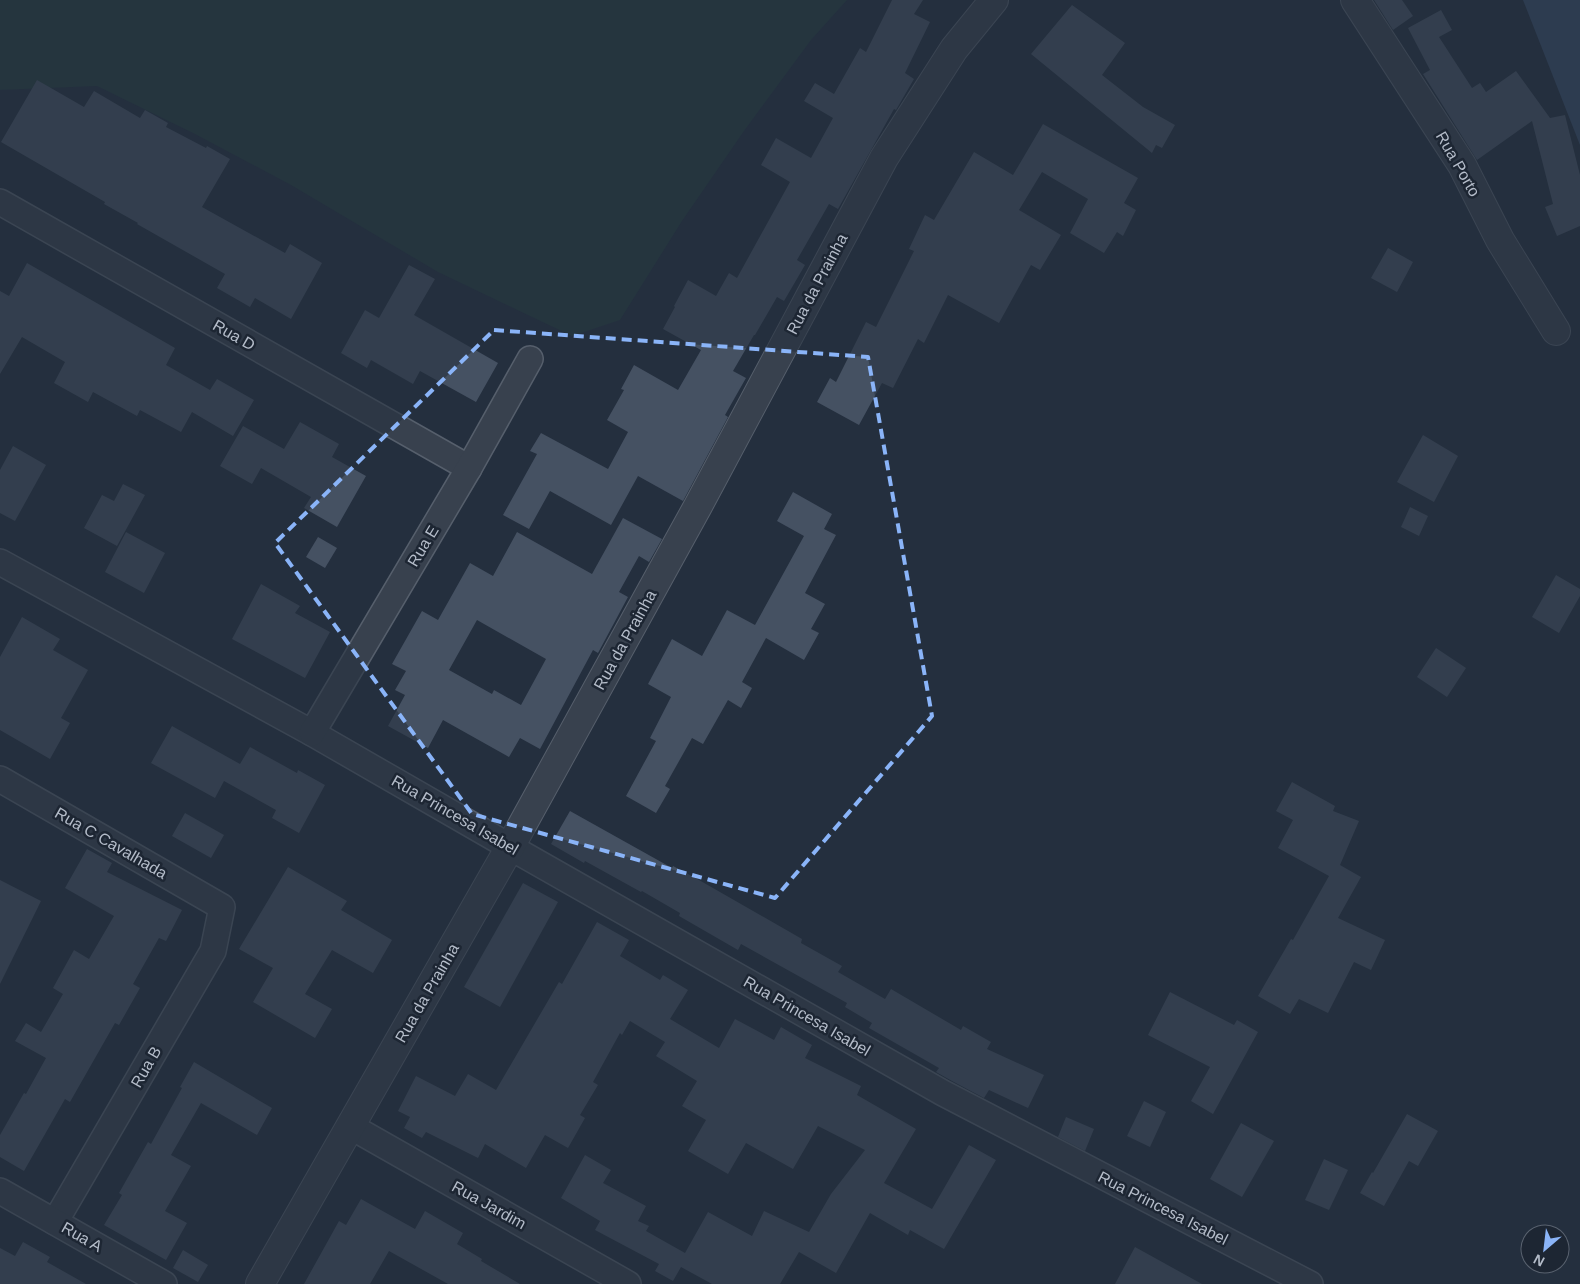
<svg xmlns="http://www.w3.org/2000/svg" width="1580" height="1284" font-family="Helvetica,sans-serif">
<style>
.green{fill:#263c3f}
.water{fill:#394c67}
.building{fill:#455162;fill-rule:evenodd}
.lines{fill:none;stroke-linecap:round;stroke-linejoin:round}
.minor-casing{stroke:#565f6c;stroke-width:28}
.tertiary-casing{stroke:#565f6c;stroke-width:30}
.minor{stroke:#38414e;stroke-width:25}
.tertiary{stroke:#38414e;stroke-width:28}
.marked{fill:none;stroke:#8ab4f8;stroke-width:4;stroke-dasharray:10 6;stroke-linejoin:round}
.labels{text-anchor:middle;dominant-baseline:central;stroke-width:5;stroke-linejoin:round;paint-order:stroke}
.street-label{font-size:16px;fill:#b4bcc9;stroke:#1d2633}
</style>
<rect width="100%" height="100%" fill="#242f3e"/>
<path class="green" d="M0,0H847L811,40L744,131L682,221L620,320L572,336L438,272L291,185L195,134L97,86L0,90Z"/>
<path class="water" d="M1523,0H1580V145Z"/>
<g class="building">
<path d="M892,0H923L914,14L930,22L905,73L914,79L896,110L894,109L838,209L829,204L797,260L805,265L784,301L777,297L755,335H754L733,371L746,378L725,415L728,417L683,501L638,476L611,525L550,491L529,529L503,515L537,454L530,451L541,433L608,469L628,432L607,420L624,390L621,389L634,365L678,390L701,350L663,329L675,307L674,306L688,280L716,296L729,273L737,278L790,182L761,165L776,138L811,158L833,118L804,101L815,83L834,94L860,48L866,52Z"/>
<path d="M1374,0H1402L1413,16L1393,30Z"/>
<path d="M1072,5L1125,43L1102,75L1143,107L1175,125L1162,148L1156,145L1152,153L1031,54Z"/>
<path d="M1441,10L1452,30L1439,37L1472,88L1480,83L1486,92L1516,71L1550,118L1565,115L1580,175V226L1557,236L1545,207L1553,204L1532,121L1477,160L1423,74L1430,70L1408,28Z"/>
<path d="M37,80L84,107L94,91L140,118L145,110L168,123L166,127L206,148L207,146L230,159L202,207L285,253L290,244L322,263L291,319L255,298L250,307L217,288L225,274L137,224L138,223L104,204L105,202L1,142Z"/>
<path d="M1043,124L1138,178L1124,203L1136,210L1123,236L1117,232L1104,253L1070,233L1088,199L1042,172L1019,210L1061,235L1040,270L1031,265L999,323L948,295L924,343L918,339L893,388L882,383L859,425L817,402L830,378L836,382L866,322L876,327L914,251L909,249L925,215L934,220L974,152L1013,175Z"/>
<path d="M1388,248L1413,262L1397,292L1371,278Z"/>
<path d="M27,263L175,348L166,365L210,390L217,379L254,400L233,436L192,412L181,432L140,410L137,416L93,392L88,402L54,383L65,362L22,337L0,374V291L9,296Z"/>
<path d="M409,265L435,279L414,315L498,363L476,402L420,371L413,384L371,360L367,368L341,353L365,310L379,318Z"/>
<path d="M300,422L339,444L332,457L366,476L337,527L304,508L311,497L261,468L252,484L220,466L243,426L284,449Z"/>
<path d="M1423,435L1458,456L1434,502L1397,482Z"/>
<path d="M13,446L46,465L15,521L0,513V470Z"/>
<path d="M123,484L145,495L117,546L84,528L102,495L114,501Z"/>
<path d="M793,492L832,514L824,529L836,535L805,593L825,604L811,629L819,633L804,660L766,638L742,682L752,688L741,708L728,700L703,744L692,738L665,786L670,789L656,813L626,796L656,741L650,738L671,697L648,684L672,639L702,656L727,610L755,625L804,536L777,521Z"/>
<path d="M1410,507L1428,516L1419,536L1401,527Z"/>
<path d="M623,518L662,539L649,562L639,556L619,592L628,597L598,653L593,650L540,749L520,738L509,757L443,720L428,748L388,726L405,695L395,690L406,671L392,664L422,611L438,620L470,563L493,576L517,532L592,574ZM477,620L546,659L521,705L494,690L492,694L449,670Z"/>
<path d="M126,532L165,553L144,593L105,572Z"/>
<path d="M318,537L337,548L325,568L306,557Z"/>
<path d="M1556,575L1580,589V596L1559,633L1532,617Z"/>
<path d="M261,584L300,606L295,613L330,632L305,678L232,639Z"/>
<path d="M22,617L60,639L53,650L88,670L61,718L70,723L50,759L0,730V657Z"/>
<path d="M1436,648L1466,668L1447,697L1417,677Z"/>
<path d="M172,726L240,764L250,747L297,773L298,770L325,785L299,833L272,818L276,810L224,781L215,798L151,763Z"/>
<path d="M1292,782L1335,806L1333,811L1359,821L1340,865L1361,877L1338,918L1385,940L1371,970L1354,962L1328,1013L1299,999L1290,1014L1258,996L1291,939L1293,940L1329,876L1278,848L1293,820L1276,811Z"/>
<path d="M570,811L672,868L673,866L699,880L802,939L801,943L842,966L838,972L885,999L891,989L961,1030L963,1026L991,1042L987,1049L1044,1075L1028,1108L989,1090L984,1098L952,1081L936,1072L939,1068L869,1028L872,1023L845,1007L847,1003L741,944L738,950L679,916L680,913L642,891L641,892L585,861L584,863L551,844Z"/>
<path d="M185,813L224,835L211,858L172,836Z"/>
<path d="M87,849L112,863L107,872L182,910L166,941L159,938L133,984L140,988L119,1025L115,1023L70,1102L65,1099L24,1171L0,1157V1135L24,1093L26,1094L46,1058L15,1041L26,1023L41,1032L63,994L53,988L74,950L89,959L114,916L65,888Z"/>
<path d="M288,867L347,901L341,910L392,940L373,973L332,950L305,994L332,1009L315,1038L253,1002L273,968L239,949Z"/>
<path d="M0,880L41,901L0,984Z"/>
<path d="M523,883L558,902L500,1007L464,987Z"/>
<path d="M597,922L629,940L620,956L660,980L663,975L688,990L670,1019L719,1048L735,1019L774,1040L781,1027L812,1045L805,1058L861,1086L857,1095L916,1129L884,1183L932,1209L969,1145L996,1160L944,1249L910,1230L908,1235L870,1213L836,1273L799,1252L780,1284H712L681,1267L673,1281L655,1271L659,1264L595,1230L600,1221L561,1198L585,1155L611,1170L603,1183L646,1206L638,1221L649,1226L646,1231L685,1253L708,1212L752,1236L764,1211L809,1232L831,1194L865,1150L818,1126L793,1169L746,1143L728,1174L688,1151L706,1120L682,1106L697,1081L656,1056L665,1042L630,1021L622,1035L620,1033L593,1082L598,1085L580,1115L585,1118L568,1148L545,1135L526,1168L485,1144L478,1158L426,1132L422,1138L404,1128L410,1117L398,1111L416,1076L455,1096L468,1074L496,1090L559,982L562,984Z"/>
<path d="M1170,992L1234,1025L1237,1020L1258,1032L1213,1114L1191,1101L1210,1067L1148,1035Z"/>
<path d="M194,1062L272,1108L257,1135L201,1103L171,1155L191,1166L165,1211L187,1223L166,1260L104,1225L122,1195L119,1193L148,1142L151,1144L182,1088L180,1087Z"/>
<path d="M1144,1101L1166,1112L1150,1147L1127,1136Z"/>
<path d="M1407,1114L1438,1131L1418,1166L1409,1161L1384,1206L1360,1193L1372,1172L1373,1173Z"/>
<path d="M1066,1117L1094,1129L1085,1151L1058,1137Z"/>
<path d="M1241,1123L1274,1141L1242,1197L1210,1179Z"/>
<path d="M1324,1159L1348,1170L1329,1210L1305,1200Z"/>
<path d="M361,1199L415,1229L425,1211L463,1233L457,1244L482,1259L481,1261L520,1284H448L389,1251L370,1284H304L339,1221L346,1225Z"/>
<path d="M23,1242L50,1257L47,1262L86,1284H0V1248L15,1256Z"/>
<path d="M1135,1247L1202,1284H1115Z"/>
<path d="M183,1250L208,1265L198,1282L173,1268Z"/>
</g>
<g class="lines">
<g class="minor-casing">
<g id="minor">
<path d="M0,202L469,468"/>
<path d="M0,562L312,733L510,847L943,1093L1310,1284"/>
<path d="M312,733L469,468L530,359"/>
<path d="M0,779L222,907L213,951L55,1222"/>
<path d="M350,1126L628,1284"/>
<path d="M0,1191L164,1284"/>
</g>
</g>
<g class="tertiary-casing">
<g id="tertiary">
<path d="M1355,0L1462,165L1500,240L1556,331"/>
<path d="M260,1284L510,847L698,506L884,158L954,49L994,0"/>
</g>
</g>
<use href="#minor" class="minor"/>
<use href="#tertiary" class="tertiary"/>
</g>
<path d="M0 0H1580V1284H0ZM494,330L868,357L932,716L775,898L472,814L275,543Z" fill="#242f3e" fill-opacity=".55" fill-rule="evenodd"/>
<path class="marked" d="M494,330L868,357L932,716L775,898L472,814L275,543Z"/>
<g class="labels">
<g class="street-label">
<text transform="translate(1458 164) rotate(60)">Rua Porto</text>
<text transform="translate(817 284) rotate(-62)">Rua da Prainha</text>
<text transform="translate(234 335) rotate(30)">Rua D</text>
<text transform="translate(423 546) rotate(-59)">Rua E</text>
<text transform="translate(625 640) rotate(-61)">Rua da Prainha</text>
<text transform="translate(455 815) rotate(30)">Rua Princesa Isabel</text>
<text transform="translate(111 843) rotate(30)">Rua C Cavalhada</text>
<text transform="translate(427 993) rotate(-60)">Rua da Prainha</text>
<text transform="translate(807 1016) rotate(30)">Rua Princesa Isabel</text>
<text transform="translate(146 1067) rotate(-60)">Rua B</text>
<text transform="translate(489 1205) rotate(29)">Rua Jardim</text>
<text transform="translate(1163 1208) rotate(27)">Rua Princesa Isabel</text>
<text transform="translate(82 1237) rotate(30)">Rua A</text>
</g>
</g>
<g transform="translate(1545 1249) rotate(208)"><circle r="24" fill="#1d2633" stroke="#59626f"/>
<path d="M0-4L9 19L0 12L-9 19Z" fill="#8ab4f8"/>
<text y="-8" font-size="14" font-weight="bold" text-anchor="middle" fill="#b4bcc9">N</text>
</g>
</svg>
